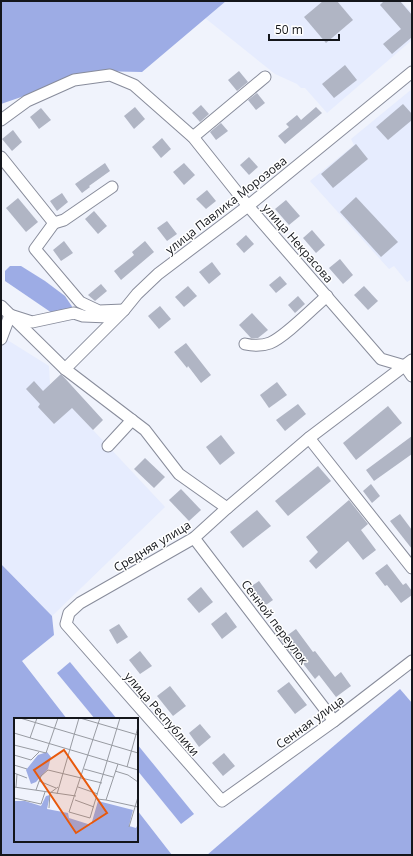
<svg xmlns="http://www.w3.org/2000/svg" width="413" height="856" font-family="'Open Sans',sans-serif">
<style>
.built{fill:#e6ecfe}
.forest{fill:#9dace5}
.building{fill:#b0b5c4}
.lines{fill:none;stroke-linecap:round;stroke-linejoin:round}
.minor-casing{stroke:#888c9b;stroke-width:13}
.minor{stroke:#fff;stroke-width:11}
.labels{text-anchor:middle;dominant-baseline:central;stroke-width:3;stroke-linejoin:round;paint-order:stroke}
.street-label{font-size:12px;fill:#14161b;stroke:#fff}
.inset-road{fill:none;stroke:#989ba2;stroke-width:1}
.view{fill:#e8590c;fill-opacity:0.15;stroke:#e8590c;stroke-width:2}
.inset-edge{fill:none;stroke:#14161b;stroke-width:2}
</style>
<rect width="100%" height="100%" fill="#f0f3fc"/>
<g class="built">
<path d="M226,1H401L412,13V40L327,113L305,88H301L297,84L275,74L205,18Z"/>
<path d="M412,89V279L407,282L394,266L389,269L310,181L354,145L351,139Z"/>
<path d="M1,336L49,366L50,384L165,507L52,616L1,564Z"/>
</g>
<g class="forest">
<path d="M1,1H226L142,72L92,71L53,86L1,104Z"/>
<path d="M10,266H21L45,281L65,296L73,308L52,313L5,281V271Z"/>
<path d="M1,564L52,616L54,635L22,661L67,719H15V841H137V810L172,855H1Z"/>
<path d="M70,662L117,719H95L57,673Z"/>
<path d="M400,689L412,703V855H207Z"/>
<path d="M137,744L194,814L181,824L137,770Z"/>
</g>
<g class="building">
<path d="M323,1H337L353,20L326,43L304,17Z"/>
<path d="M384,1H400L412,15V37L392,54L383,44L401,29L380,5Z"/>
<path d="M345,65L357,80L334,98L322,84Z"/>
<path d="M239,71L248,82L237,91L228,80Z"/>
<path d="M257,93L265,103L256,110L248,100Z"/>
<path d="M403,104L412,114V120L388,140L376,127Z"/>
<path d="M201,105L209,114L200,122L192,113Z"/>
<path d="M135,107L145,119L134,129L124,116Z"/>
<path d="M316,107L322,113L285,144L278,136L289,127L286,124L297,115L301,120Z"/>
<path d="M41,108L51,120L39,129L30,117Z"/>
<path d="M221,123L228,131L216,140L210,132Z"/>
<path d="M13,130L22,142L12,151L2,139Z"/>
<path d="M162,138L171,149L161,158L152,147Z"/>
<path d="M356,144L368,159L333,188L321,174Z"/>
<path d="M249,157L258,167L249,175L240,165Z"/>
<path d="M105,163L110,171L89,186L90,187L82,193L75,184Z"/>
<path d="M184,163L195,175L184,185L173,172Z"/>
<path d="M207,190L216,201L206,209L196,199Z"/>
<path d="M62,193L68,202L57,211L50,201Z"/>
<path d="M356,197L398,242L381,257L340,212Z"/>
<path d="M18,198L38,222L26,232L6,208Z"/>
<path d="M286,200L300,216L289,225L275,209Z"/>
<path d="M94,211L107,226L98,234L85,219Z"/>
<path d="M167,221L177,234L167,241L157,228Z"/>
<path d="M312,230L325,245L316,253L303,238Z"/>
<path d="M246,235L254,244L244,253L236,244Z"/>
<path d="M64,241L73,253L61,261L53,250Z"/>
<path d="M145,241L154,252L121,280L114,271L134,255L132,252Z"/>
<path d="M340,259L353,275L343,284L329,268Z"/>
<path d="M212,262L221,274L209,284L199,272Z"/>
<path d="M280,276L287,284L276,293L269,285Z"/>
<path d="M101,284L107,291L95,301L88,295Z"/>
<path d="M188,286L197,296L184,307L175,297Z"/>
<path d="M364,286L378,301L368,310L354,295Z"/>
<path d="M298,296L305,304L295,313L288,305Z"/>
<path d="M160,306L171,319L159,329L148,316Z"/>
<path d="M252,313L268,330L258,338H251L239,325Z"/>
<path d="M186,343L211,375L201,383L188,366L187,368L174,352Z"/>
<path d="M61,374L103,420L93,430L72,408L54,424L38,407L40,404L26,389L34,381L43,391Z"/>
<path d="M277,382L287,395L269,408L260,395Z"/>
<path d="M298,404L306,414L285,431L276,420Z"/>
<path d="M388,406L402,423L356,460L343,443Z"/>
<path d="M221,435L235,453L220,465L206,447Z"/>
<path d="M412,436V454L374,481L366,470Z"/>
<path d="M145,458L165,477L154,488L134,469Z"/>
<path d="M318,466L331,481L288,516L275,501Z"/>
<path d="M371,484L380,496L372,503L363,491Z"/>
<path d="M181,489L201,510L189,521L169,500Z"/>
<path d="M349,500L368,524L361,530L376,550L363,560L348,541L316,569L309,561L318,552L306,537Z"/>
<path d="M257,510L271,526L243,548L230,532Z"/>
<path d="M400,514L412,530V549L390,521Z"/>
<path d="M387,564L403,585L406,583L412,591V595L401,603L387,585L385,586L375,573Z"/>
<path d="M259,581L273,600L260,609L246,590Z"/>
<path d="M201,587L213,602L199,613L187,599Z"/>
<path d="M226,612L237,627L222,639L211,624Z"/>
<path d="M119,624L128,637L117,644L109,630Z"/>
<path d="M296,629L313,652L315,651L335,677L341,672L351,686L336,697L319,675L315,679L294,652L291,654L281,640Z"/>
<path d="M140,651L152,666L140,674L129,660Z"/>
<path d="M289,682L307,705L295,714L277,691Z"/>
<path d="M170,686L186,706L173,716L157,696Z"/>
<path d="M200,724L211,737L199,747L189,733Z"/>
<path d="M224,753L235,766L223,776L212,763Z"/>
</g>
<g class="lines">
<g class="minor-casing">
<g id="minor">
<path d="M1,120L27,101L74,80L110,75L134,85L193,137L248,206L381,359L405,366L412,376"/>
<path d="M193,137L265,77"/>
<path d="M1,157L54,223L35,249L80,302L99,311L124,310"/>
<path d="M54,223L64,220L112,187"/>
<path d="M1,306L65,369L145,430L179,474L227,508"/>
<path d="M1,339L10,315L32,322L74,313L83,316L109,317"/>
<path d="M245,344C254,346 262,346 270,343C285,337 314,307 327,296"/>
<path d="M412,360L309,438L227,508L194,538L80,603L69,613L66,624L222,801L334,721L412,661"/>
<path d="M65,369L124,310L137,294L158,274L248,206L412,72"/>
<path d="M309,438L412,568"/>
<path d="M108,446L132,420"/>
<path d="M194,538L334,721"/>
</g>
</g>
<use href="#minor" class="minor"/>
</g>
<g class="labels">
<g class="street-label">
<text transform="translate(226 205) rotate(-38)">улица Павлика Морозова</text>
<text transform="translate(298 243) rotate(49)">улица Некрасова</text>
<text transform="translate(152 546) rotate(-31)">Средняя улица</text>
<text transform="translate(275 622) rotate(53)">Сенной переулок</text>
<text transform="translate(162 714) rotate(49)">улица Республики</text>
<text transform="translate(310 722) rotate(-36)">Сенная улица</text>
</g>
</g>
<g transform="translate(14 718)">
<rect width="124" height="124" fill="#f0f3fc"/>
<path d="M33,34L37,39L34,51L22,64L17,66L12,52L24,37ZM36,77L33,91L54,95L55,100L77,107L84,83L119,92L115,108L122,110L124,106V124H0V83H11L27,88L32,78Z" fill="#9dace5"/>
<path class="inset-road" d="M6,0L124,35M66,0L124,17M86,0L55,94L76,100L106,0M0,15L124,52M16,20L23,0M0,27L32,35L44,0M0,37L17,42L25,34M0,47L13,51M113,49L124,9M70,51L99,59M101,53L114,57L124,64M0,55L13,60M25,63L42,70M0,69L62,78M2,69L3,56M64,69L84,76M22,72L27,58L34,52L88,65M43,76L65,0M0,80L27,86L31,74M83,81L92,82L104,46M61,82L80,89M92,82L124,89M35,90L36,75L44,69M115,109L124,79"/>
<path class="view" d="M50,32L93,95L62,115L20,52Z"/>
<rect width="124" height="124" class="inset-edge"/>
</g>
<rect width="413" height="856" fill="none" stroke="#14161b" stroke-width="4"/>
<path d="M269 34v6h70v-6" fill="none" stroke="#14161b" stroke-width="2"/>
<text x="275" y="34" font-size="12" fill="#14161b" stroke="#ffffff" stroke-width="3" paint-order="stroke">50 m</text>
</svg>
